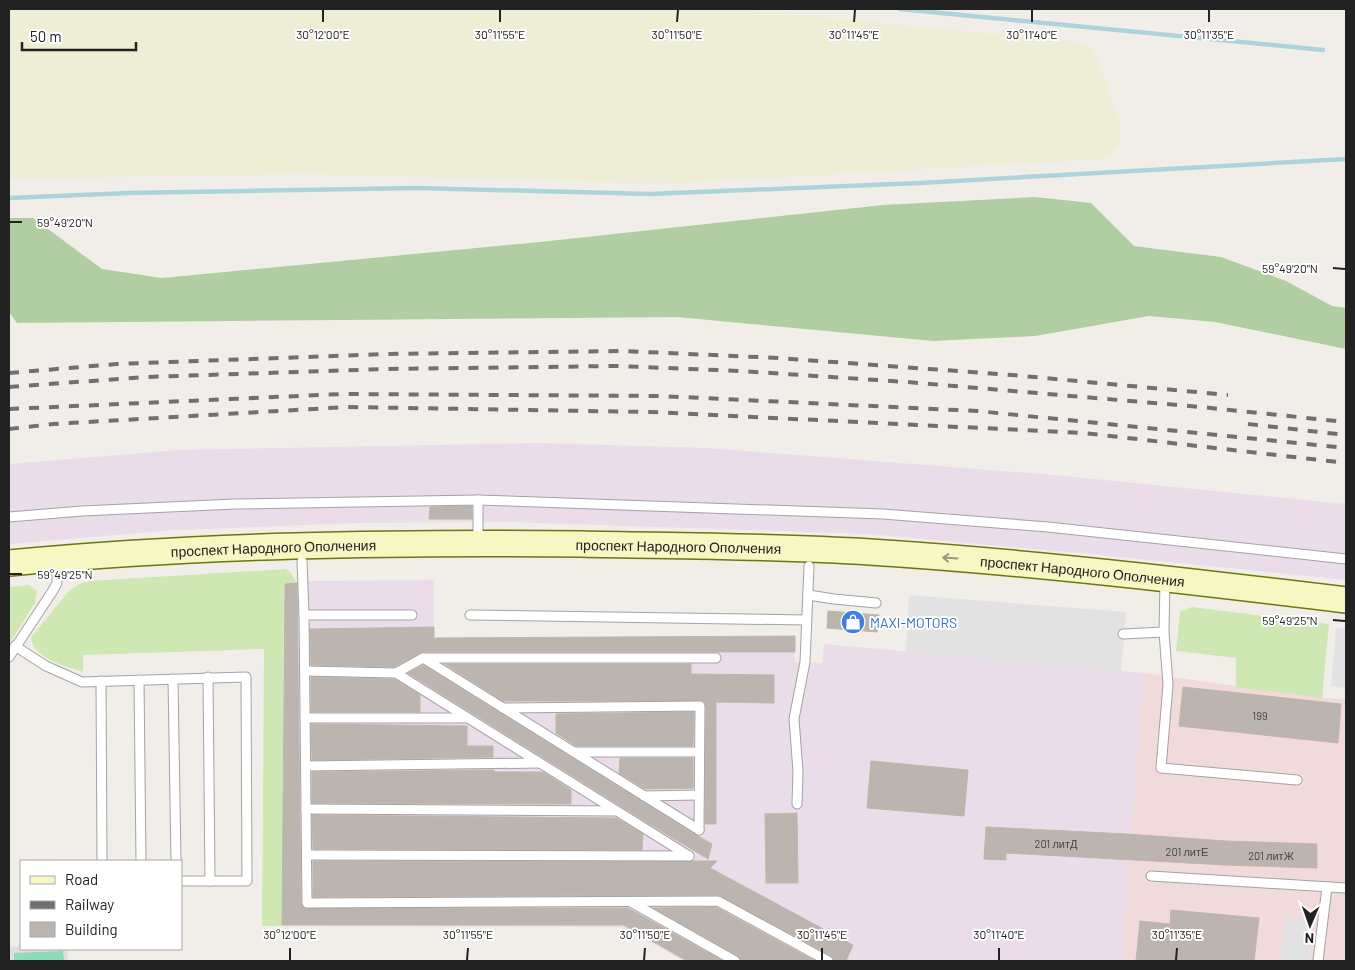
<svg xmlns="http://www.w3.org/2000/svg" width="1355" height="970" font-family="Barlow,sans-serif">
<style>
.residential{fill:#e0dfdf}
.commercial{fill:#f1dada}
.industrial{fill:#eadce8}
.farmland{fill:#eeeed7}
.grass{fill:#cfe8b3}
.forest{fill:#b0cea1}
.pitch{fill:#8ddbba}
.parking{fill:#e2e2e2}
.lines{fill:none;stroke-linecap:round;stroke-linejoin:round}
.stream{stroke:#add3dc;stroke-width:4.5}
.building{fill:#bbb4af;stroke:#c2b5ac}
.service-casing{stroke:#a3a3a3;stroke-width:11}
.secondary-casing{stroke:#6e760c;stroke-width:28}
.service{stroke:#fff;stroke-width:9}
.secondary{stroke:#f6f7c2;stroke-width:25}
.rail{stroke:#707070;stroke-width:4;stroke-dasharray:10 10;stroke-linecap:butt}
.oneway{stroke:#97977a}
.ticks{fill:none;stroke:#222;stroke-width:2}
.labels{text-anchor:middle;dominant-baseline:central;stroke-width:4;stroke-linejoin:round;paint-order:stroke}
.number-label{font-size:11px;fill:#484645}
.street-label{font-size:14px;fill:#222;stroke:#fff}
.shop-label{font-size:14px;fill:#366cbe;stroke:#fff;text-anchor:start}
.ticks-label{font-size:12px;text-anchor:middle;fill:#222;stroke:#fff;stroke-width:4;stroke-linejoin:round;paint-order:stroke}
</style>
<rect width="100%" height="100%" fill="#f1eee9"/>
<path class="residential" d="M9,942V947L21,946V949H67L68,961H9Z"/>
<path class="commercial" d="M1144,673L1322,698L1346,699V961H1122Z"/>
<g class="industrial">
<path d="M539,443L707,448L1054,475L1346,504V580L1091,554L869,534L508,522L358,523L175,530L9,544V464L178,450Z"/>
<path d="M434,580V638L795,636V662L822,663L824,644L1144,673L1122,961H684L622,927L282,926L284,584L303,581Z"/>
</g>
<path class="farmland" d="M9,9H740L1077,42L1093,48L1119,118L1120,146L1107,159L665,184L305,174L9,179Z"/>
<g class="grass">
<path d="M286,569L291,573L296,582L284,584L282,926H262L264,649L83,655V672C65,666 32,658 31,637L69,591L79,584L89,581Z"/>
<path d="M29,585L37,591L35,603L9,644V587Z"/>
<path d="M1192,607L1329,624L1322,698L1236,687V658L1176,651L1180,612Z"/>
</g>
<path class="forest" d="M1035,197L1091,203L1134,246L1221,257L1286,281L1332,306L1346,308V349L1215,322L1149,316L1035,336L933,341L677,317L17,323L9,312V218H33L102,269L162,278L540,242L883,205Z"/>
<path class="pitch" d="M63,951L64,961H14V953Z"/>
<g class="parking">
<path d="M909,595L1126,612L1121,671L906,652Z"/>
<path d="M1336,628L1346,629V688L1331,686Z"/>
<path d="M1286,917L1314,920L1310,961H1280Z"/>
</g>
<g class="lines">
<g class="stream">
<path d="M900,9L1323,50"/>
<path d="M9,198L129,193L417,188L650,194L920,183L1346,159"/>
</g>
</g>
<g class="building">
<path d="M472,506V519H429L430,507Z"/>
<path d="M297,583L301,903L304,908H628L723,961H687L624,925H282L285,584Z"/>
<path d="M828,611L879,615L877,632L827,628Z"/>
<path d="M434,627V638L795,636V652H423L394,667L311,665L310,629Z"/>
<path d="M445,664H691V674L774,675V703L716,702V824H705L706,706L704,701H503Z"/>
<path d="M423,665L696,835L712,844L708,859L643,820L408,673Z"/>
<path d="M311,677L394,679L420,695V712H311Z"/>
<path d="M1183,687L1341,704L1338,743L1179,726Z"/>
<path d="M694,712L693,746H576L556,733V714Z"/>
<path d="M311,724L467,726V746H493V757L312,760Z"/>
<path d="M620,758H693V788L645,789L619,773Z"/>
<path d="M871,761L968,770L964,816L867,808Z"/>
<path d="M494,770V772H543L571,790V804L312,803V772Z"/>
<path d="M797,813L798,883H766L765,814Z"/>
<path d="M312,815L616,818L643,834L642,850L313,849Z"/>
<path d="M986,827L1127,834L1226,841L1317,844V868L1225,865L1006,853V860L984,859Z"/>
<path d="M313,861H717L710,868L853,945L846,961H834L831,956L718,895L313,897Z"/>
<path d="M716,907L815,961H741L738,956L653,908Z"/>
<path d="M1171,910L1259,918L1254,961H1136L1140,921L1170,924Z"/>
</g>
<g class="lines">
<g class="service-casing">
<g id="service">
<path d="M478,500V543"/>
<path d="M9,517L82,511L235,504L478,500L883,514L1048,527L1346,559"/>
<path d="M302,561L304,615H412"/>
<path d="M1165,581L1164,632L1168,685L1161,768L1297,780"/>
<path d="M808,595L834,599L876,603"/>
<path d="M304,615L307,903L718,901L828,961"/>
<path d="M470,615L806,620"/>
<path d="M1123,634L1164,632"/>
<path d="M15,646L46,666L82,682L246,677L247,881H181"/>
<path d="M9,657L52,592L57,583V574"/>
<path d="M423,658L699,830"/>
<path d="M305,671L396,673L689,856"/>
<path d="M396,673L423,658H716"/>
<path d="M208,677L210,881"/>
<path d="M173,679L176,861"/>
<path d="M139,680L141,861"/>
<path d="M101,681L102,861"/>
<path d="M503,708L700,706L699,830"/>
<path d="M305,718H468"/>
<path d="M574,752H699"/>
<path d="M306,766L539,763"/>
<path d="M644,796L699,795"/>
<path d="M797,804L798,771L794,719L805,662L809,566"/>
<path d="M306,809L616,811"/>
<path d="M307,855L689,856"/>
<path d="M1151,876L1346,888"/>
<path d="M631,902L735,961"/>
<path d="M1318,961L1327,887"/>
</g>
</g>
<g class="secondary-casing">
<g id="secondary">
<path id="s1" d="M9,563C199,545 390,542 581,544C677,546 774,546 870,552C1029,562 1188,581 1346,600"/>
</g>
</g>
<use href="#service" class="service"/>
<use href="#secondary" class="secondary"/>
<g class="rail">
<path d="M9,373L117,364L387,354L623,351L778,358L1012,375L1228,395"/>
<path d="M9,387L145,377L387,369L617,366L740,371L907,382L1201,407L1346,422"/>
<path d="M9,409L342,394L660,396L977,411L1346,448"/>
<path d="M1248,424L1346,435"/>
<path d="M9,429L53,424L347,407L651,412L1084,433L1346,463"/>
</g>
</g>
<defs><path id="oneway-shaft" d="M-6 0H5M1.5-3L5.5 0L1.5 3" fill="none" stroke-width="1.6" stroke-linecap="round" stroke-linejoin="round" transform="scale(1.25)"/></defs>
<use class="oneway" href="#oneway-shaft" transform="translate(950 558) rotate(-176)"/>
<path class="ticks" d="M323,22V10M500,22V10M677,22L678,10M854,22L855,10M1032,22V10M1209,22V10M10,222H22M1333,268L1345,269M10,574H22M1333,620L1345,621M290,960V948M467,960L468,948M644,960L645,948M822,960V948M999,960V948M1176,960L1177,948"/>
<defs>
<g id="shop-disc" transform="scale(1.25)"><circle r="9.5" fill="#3f7fe0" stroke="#fff"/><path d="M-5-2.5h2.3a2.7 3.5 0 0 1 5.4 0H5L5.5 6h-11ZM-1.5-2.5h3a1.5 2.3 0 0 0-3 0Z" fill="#fff"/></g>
</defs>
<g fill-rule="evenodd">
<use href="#shop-disc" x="853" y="622"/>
</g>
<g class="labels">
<g class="number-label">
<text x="1260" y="715">199</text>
<text x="1056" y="843">201 литД</text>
<text x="1187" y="851">201 литЕ</text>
<text x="1271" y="855">201 литЖ</text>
</g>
<g class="street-label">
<text stroke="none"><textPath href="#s1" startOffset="670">проспект Народного Ополчения</textPath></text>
<text stroke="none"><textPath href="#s1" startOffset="265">проспект Народного Ополчения</textPath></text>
<text stroke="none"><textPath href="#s1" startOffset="1075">проспект Народного Ополчения</textPath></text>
</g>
<g class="shop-label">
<text x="870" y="622">MAXI-MOTORS</text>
</g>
</g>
<g class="ticks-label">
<text x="323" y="39">30°12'00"E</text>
<text x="500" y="39">30°11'55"E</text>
<text x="677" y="39">30°11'50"E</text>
<text x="854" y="39">30°11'45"E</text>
<text x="1032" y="39">30°11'40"E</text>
<text x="1209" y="39">30°11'35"E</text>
<text x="65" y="227">59°49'20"N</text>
<text x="1290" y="273">59°49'20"N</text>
<text x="65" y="579">59°49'25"N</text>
<text x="1290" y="625">59°49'25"N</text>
<text x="290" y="939">30°12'00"E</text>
<text x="468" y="939">30°11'55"E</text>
<text x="645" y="939">30°11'50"E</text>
<text x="822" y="939">30°11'45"E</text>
<text x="999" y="939">30°11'40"E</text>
<text x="1177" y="939">30°11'35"E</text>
</g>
<rect width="1355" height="970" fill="none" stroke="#222222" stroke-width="20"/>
<rect x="20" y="860" width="162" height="90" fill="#ffffff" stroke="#a7a7a7"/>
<rect x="30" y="876" width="25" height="8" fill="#f6f7c2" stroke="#a7a7a7"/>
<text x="65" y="885" font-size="15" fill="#222222">Road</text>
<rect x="30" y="901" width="25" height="8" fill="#707070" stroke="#a7a7a7"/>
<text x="65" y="910" font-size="15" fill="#222222">Railway</text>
<rect x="30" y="922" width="25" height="15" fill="#bbb4af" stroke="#a7a7a7"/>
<text x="65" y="935" font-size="15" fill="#222222">Building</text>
<g transform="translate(1310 925) rotate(182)" stroke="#ffffff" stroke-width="4" paint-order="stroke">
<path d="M0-4L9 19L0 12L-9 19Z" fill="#222222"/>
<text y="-8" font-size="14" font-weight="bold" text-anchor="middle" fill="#222222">N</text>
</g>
<path d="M22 42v8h114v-8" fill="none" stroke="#222222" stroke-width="2.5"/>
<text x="30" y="42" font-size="15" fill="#222222" stroke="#ffffff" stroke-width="4" paint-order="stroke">50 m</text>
</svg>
